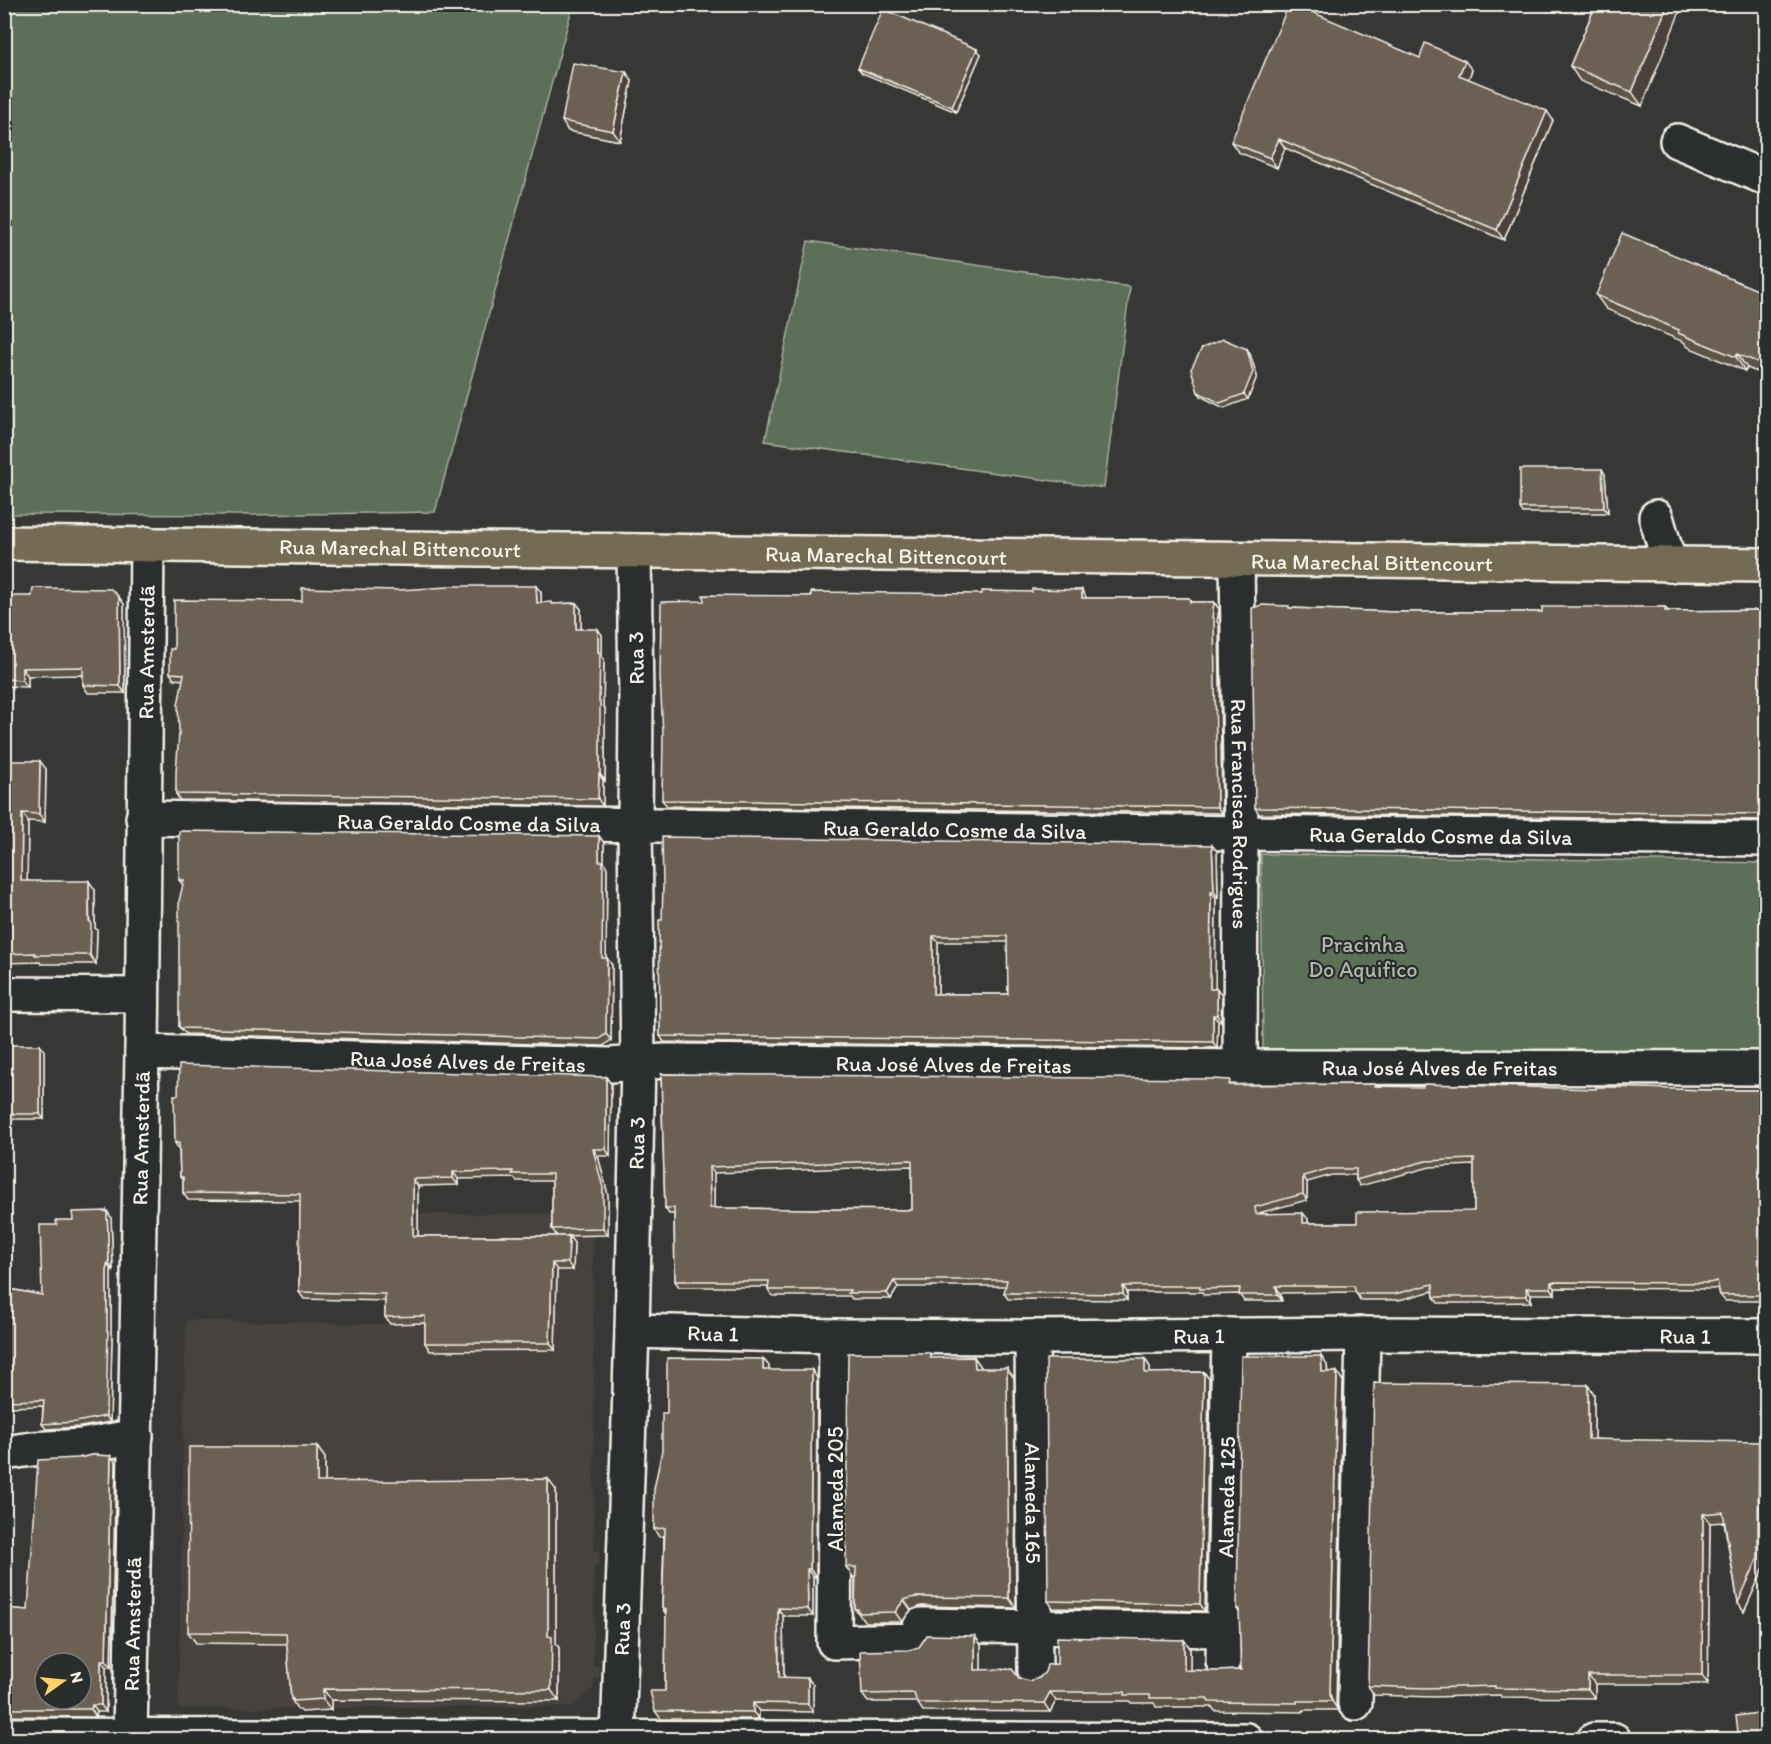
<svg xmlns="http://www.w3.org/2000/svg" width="1771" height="1744" font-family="Itim,sans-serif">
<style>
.built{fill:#47433e}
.green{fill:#5c6f59;stroke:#a8b0a0;stroke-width:1.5}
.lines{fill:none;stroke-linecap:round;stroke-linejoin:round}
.minor-casing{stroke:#f4f1e8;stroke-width:38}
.major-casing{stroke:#f4f1e8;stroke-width:38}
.minor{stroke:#2a2d2e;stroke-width:33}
.major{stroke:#746b52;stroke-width:33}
.wall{fill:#5d5347;stroke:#f4f1e8;stroke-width:1.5;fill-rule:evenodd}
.shaded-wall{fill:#4c433a;stroke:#f4f1e8;stroke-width:1.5}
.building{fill:#6c6053;stroke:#f4f1e8;stroke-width:1.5;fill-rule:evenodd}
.labels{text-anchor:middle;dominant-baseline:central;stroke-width:4.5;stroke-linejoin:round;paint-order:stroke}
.street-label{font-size:22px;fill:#f4f1e8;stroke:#2a2d2e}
.park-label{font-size:22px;fill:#b0b6a8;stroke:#2a2d2e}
</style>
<rect width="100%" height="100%" fill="#373735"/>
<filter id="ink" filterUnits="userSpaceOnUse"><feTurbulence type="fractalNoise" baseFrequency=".0167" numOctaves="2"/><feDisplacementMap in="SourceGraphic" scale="12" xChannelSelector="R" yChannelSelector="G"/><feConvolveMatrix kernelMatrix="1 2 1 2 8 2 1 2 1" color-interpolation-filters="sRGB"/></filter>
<g filter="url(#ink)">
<path class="built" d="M418,1214H583L593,1232L594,1551L599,1552V1564L594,1565L593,1666H599V1678H594L593,1688L574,1706L178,1709L186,1320L419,1325Z"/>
<g class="green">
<path d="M5,4L573,5L435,512L246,515L5,514Z"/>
<path d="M808,241L1130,287L1104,488L765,441Z"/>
<path d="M1261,854L1766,863V1055L1263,1056Z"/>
</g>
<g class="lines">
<g class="minor-casing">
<g id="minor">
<path d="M1677,141L1766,178"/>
<path d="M1656,517L1670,565"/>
<path id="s1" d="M1237,562L1241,833L1240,1067"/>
<path id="s2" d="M143,818L1241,833L1766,839"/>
<path d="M4,994L142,995"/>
<path id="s3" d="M142,1052L610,1065L665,1061L1240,1067L1766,1068"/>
<path id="s4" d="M632,1331L836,1336L1032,1337L1363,1334L1766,1336"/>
<path d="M836,1336L834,1642L914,1640L921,1625L1223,1630"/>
<path id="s5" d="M1032,1337L1035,1671"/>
<path d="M4,1453L32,1449L82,1446L136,1436"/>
<path id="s6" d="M1223,1661L1229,1335"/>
<path d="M1355,1703L1363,1334"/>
<path d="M4,1735L1246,1740"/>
<path id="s7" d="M130,1740L142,1052L147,544"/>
<path id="s8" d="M618,1740L632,1331L638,1063L635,825L636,700L634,551"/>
<path d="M1594,1740H1614"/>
</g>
</g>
<g class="major-casing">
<g id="major">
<path id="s9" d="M4,543C592,548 1179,563 1766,565"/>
</g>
</g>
<use href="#minor" class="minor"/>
<use href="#major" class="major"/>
</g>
<g class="wall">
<path d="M1596,4L1642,106L1580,81L1570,66Z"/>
<path d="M981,54L956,112L862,73L858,68Z"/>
<path d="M1420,58L1472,70L1468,79L1553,120L1504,240L1285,148L1277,168L1238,152L1231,142Z"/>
<path d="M626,72L632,81L620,141L568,131L562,121Z"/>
<path d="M1767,294V376L1747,368L1745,371L1688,347L1684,342L1606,309L1596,295Z"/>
<path d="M1247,349L1250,354L1257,376L1248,399L1224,408L1202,397L1198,392Z"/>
<path d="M1605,474L1608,513H1523L1520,508Z"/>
<path d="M1082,590L1086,598H1189L1192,602H1214L1219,609L1217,622L1219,624L1222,813L667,806L662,800L704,601L811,596L982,594Z"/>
<path d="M541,592V602L553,604L576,603L581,609V629L602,635V657L604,659L603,706L605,708V781L603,780V806L180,800L176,794L183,680L174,679L170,673L174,649L302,601Z"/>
<path d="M4,596L124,604L125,693H88L83,685V675L28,676V687L4,686Z"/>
<path d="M1665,607L1668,611L1767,610V820L1259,814L1255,808L1291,608L1396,612H1542Z"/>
<path d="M4,761L46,769L45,822L28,821L27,881L95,890V928L97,930L96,964H41L40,962L4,963Z"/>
<path d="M599,836L604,843V862L607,868L606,958L612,965L611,1040L603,1046L186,1034L179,1027L183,885L179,880Z"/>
<path d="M1217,851L1218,898H1216L1215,989L1222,995L1221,1021H1218L1217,1048L664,1042L660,1036L662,920ZM938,942H1008V994H938Z"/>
<path d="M4,1045L44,1050V1119H4Z"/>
<path d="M661,1074L1233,1085L1596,1089L1767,1090V1301H1725L1720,1295L1718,1288L1713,1289L1555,1288V1294H1531V1302L1477,1303H1438L1434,1297L1433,1291L1399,1300H1360L1356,1292L1280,1293L1282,1301H1244L1239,1294L1204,1295L1202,1292H1127V1300L1008,1299L1004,1293L1006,1286H931V1287H898L891,1299H852L850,1296H773L768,1290V1287H679L675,1281L674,1214H669L665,1208ZM1474,1165V1211L1357,1223H1308V1219L1259,1213L1307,1200V1182L1332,1175H1356V1180L1360,1186L1430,1167ZM912,1166V1210L714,1208V1173Z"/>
<path d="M606,1077L611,1084L610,1156H598L608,1195V1235L561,1236L574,1243L573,1270H557L555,1350L430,1351L425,1343V1323L390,1324L385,1317V1301L304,1299L299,1292L300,1201L188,1200L183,1193V1180L180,1177L179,1150L175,1143ZM514,1178L517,1181H552V1229L557,1236H418V1186L458,1185V1179Z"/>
<path d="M111,1217L113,1270L111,1269V1334L112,1336L110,1422L80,1427L46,1429L42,1424L43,1406L4,1407V1288L42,1295L73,1220Z"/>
<path d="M974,1357L981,1367V1368L1014,1378L1016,1608L921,1606L911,1610L902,1622H865L855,1609V1577H853L846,1567L933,1358Z"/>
<path d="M763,1359L769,1366L768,1370L817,1378L816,1577H813V1616H783L784,1677L813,1685V1712L759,1711V1719H661L655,1711L665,1691L666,1614L662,1608L664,1536L659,1537L654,1529L667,1413Z"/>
<path d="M1145,1359L1150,1367V1373L1204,1372L1209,1379L1205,1611L1053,1608L1048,1601Z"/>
<path d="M1327,1365L1328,1372H1337L1343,1381L1336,1703L1338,1710H1303V1712L1215,1711L1212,1707H1156L1154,1703H1131L1130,1701H1056L1050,1712L923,1711L917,1702H868L862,1694L909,1650L981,1645V1670L1029,1681L1039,1678L1057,1664L1184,1640L1190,1648V1670L1217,1671L1241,1670L1240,1614L1237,1609Z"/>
<path d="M1588,1385L1594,1394V1439L1765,1451L1764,1567L1744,1612L1738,1603L1724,1522L1710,1523L1708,1684H1595V1698L1501,1697L1500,1695L1433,1697L1374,1695L1368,1686Z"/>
<path d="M317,1447L325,1458V1482L556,1490V1643L559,1648V1701L331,1700V1710L302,1712L300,1710H298L291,1699L287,1644L196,1643L188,1632Z"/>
<path d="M98,1454L99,1456H111L116,1463L111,1667H106V1712H97L96,1717L4,1716V1608L28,1610L78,1458Z"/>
</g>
<g class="shaded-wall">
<path d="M1668,4H1683L1642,106L1632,92Z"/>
<path d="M977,49L981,54L956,112L952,107Z"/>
<path d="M1465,61L1472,70L1466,85L1459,75Z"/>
<path d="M626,72L632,81L620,141L613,131Z"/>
<path d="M1547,111L1553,120L1504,240L1497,230Z"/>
<path d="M1279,139L1285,148L1277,168L1270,158Z"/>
<path d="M1247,349L1250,354L1257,376L1248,399L1244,394Z"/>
<path d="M1737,354L1747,368L1745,371L1736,357Z"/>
<path d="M1602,469L1605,474L1608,513L1604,508Z"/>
<path d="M536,586L541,592V609L537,603Z"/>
<path d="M1082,590L1086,597V605L1082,598Z"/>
<path d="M119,597L124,604L125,693L120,686Z"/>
<path d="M1214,602L1219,609L1217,622L1219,624L1222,813L1217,807L1212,618Z"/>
<path d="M576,603L581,609V635L576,629Z"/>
<path d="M598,629L602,635V657L604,659L603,706L605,708V781L600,774Z"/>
<path d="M22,668L28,676V687L22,680Z"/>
<path d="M40,761L46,769L45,822L39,814Z"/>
<path d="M599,774L603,780V806L598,799Z"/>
<path d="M22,813L28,821L27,889L21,881Z"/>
<path d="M599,836L604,843V862L607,868L606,965L602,958L599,861Z"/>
<path d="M1212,845L1217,851L1218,898L1214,891Z"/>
<path d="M89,881L95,890V928L97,930L96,964L90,955Z"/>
<path d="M1211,891L1216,898L1215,996L1210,989Z"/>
<path d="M933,936L938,942V1000L933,994Z"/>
<path d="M607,958L612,965L611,1040L606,1034Z"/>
<path d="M1217,989L1222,995L1221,1021L1217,1015Z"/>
<path d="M1213,1015L1218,1021L1217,1048L1213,1042Z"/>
<path d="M40,1045L44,1050V1119L40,1114Z"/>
<path d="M606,1077L611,1084L610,1156L606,1149Z"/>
<path d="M593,1149L598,1156L608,1195V1235L603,1228Z"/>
<path d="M709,1167L714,1173V1214L710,1208Z"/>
<path d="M453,1172L458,1179V1185L453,1178Z"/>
<path d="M1303,1176L1307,1182V1200L1303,1194Z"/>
<path d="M413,1179L418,1186V1243L413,1236Z"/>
<path d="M107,1211L111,1217L113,1270L109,1264Z"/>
<path d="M1303,1213L1308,1219V1229L1303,1223Z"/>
<path d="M569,1236L574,1243L573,1270L568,1263Z"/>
<path d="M552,1263L557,1270L555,1350L550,1343Z"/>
<path d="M107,1264L111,1269V1334L112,1336L110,1422L106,1416Z"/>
<path d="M894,1281L898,1287L891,1299L887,1293Z"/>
<path d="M1551,1282L1555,1288V1294L1551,1288Z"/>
<path d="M1123,1286L1127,1292V1300L1123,1294Z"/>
<path d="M1276,1286L1280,1293L1282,1301L1278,1295Z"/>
<path d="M1526,1288L1531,1294V1302L1527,1296Z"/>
<path d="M1321,1356L1327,1365L1328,1381L1322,1372Z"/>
<path d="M974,1357L981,1367L982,1378L975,1368Z"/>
<path d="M763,1359L769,1366L768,1378L763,1370Z"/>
<path d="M1145,1359L1150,1367V1380L1145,1373Z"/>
<path d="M1007,1368L1014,1378L1016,1608L1009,1598Z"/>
<path d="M812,1370L817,1378L816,1577L810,1569Z"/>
<path d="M1204,1372L1209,1379L1205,1611L1200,1604Z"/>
<path d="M1337,1372L1343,1381L1336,1703L1338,1710L1332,1701L1330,1694Z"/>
<path d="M1588,1385L1594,1394V1448L1588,1439Z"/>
<path d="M1759,1442L1765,1451L1764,1567L1744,1612L1738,1603Z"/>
<path d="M317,1447L325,1458V1493L317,1482Z"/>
<path d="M111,1456L116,1463L111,1667L106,1660Z"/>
<path d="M548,1479L556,1490V1643L559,1648V1701L551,1690L548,1636Z"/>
<path d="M1703,1514L1710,1523L1708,1684L1702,1675Z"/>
<path d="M807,1569L813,1577V1616L808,1609Z"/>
<path d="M904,1600L911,1610L902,1622L895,1612Z"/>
<path d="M778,1608L783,1616L784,1685L779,1677Z"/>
<path d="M975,1636L981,1645V1678L975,1670Z"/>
<path d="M1184,1640L1190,1648V1678L1184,1670Z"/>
<path d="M101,1660L106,1667V1712L101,1705Z"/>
<path d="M1588,1675L1595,1684V1698L1588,1689Z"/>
<path d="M808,1678L813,1685V1712L808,1704Z"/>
<path d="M323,1689L331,1700V1710L323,1699Z"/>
<path d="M1050,1692L1056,1701L1050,1712L1044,1703Z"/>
<path d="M753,1703L759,1711V1719L753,1712Z"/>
<path d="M92,1705L97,1712L96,1717L91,1709Z"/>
</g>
<g class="building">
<path d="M1289,4H1293L1420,58L1425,43L1465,61L1459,75L1547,111L1497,230L1279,139L1270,158L1231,142Z"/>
<path d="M1596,4H1668L1632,92L1570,66Z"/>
<path d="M883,9L977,49L952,107L858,68Z"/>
<path d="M573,63L626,72L613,131L562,121Z"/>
<path d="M1622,233L1767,294V366L1737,354L1736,357L1678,333L1679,330L1596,295Z"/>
<path d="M1223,339L1247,349L1253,372L1244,394L1220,403L1198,392L1191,369L1202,348Z"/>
<path d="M1520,469H1602L1604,508H1520Z"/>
<path d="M448,586H536L537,603L552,602V604L576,603V629H598V652L600,653L599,702H600V774H599L598,799L176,794V771L179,734L178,705L184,674L170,673V649H174V600L302,601V588L399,590L448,587Z"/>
<path d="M33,588L111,589L119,597L120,686L83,685V667L22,668V680L4,679V596H32Z"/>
<path d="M1032,589L1082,590V598H1189L1190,602H1214L1212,618H1214L1217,807L662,800L663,734L660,677L661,602L704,601L703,595L811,596V592L982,594V591L1032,592Z"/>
<path d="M1262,605L1289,606V608L1396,612H1542V607H1665V611L1767,610V815L1762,814L1255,808L1252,608Z"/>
<path d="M4,761H40L39,814L22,813L21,881H89V921L91,922L90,955H35V953L4,954Z"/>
<path d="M179,831L599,836V861H603L602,958H607L606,1034L599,1039L181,1028L179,1027V901L184,880H179Z"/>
<path d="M662,837L1212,845L1214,891H1211L1210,989H1217V1015H1213V1042L660,1036L659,920H662L663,886ZM933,936H1007L1008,994H933Z"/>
<rect x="4" y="1045" width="36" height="69"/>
<path d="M179,1065L606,1077V1149H593L603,1188V1228L552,1229V1174H512L513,1171L453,1172V1178L413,1179V1236H569L568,1263H552L550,1343H425V1316L385,1317V1294L299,1292L300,1194L183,1193V1177H180L179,1143H175L174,1095H178Z"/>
<path d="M661,1074L1212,1079L1230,1080L1229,1085L1375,1084V1086L1423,1087L1424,1084L1596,1089V1087H1609L1705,1090H1767V1295H1720L1717,1281L1709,1283L1551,1282V1288H1526L1527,1296L1472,1297H1434L1433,1284L1395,1294H1356L1354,1286H1276L1278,1295H1239L1240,1288L1200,1289V1286H1123V1294L1046,1293H1004L1007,1280H927V1281H894L887,1293H848L850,1290H768L769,1281H675L674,1208H665ZM1474,1159V1211L1357,1212V1223H1303V1213L1256,1214L1255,1207L1303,1194V1176L1328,1169H1356V1180L1426,1161ZM912,1160V1210L710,1208L709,1167Z"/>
<path d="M107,1211L109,1264H107V1331H108L106,1416L76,1422L42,1424L44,1400L4,1401V1288L42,1295L40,1225H57L56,1220H73L72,1212Z"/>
<path d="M848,1353H930V1358L974,1357L975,1368H1007L1009,1598L915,1597L904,1600L895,1612L859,1613L858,1609H855L856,1567H846Z"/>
<path d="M1241,1356H1321L1322,1372H1337L1330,1694L1332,1701H1297V1703L1209,1702L1207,1698H1150V1695H1125V1692H1050L1044,1703H917L914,1693L862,1694L860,1651L909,1650L919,1647L927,1635L975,1636V1670L1012,1669L1019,1678L1029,1681L1039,1678L1045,1672L1047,1665L1057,1664V1637L1184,1640V1670L1217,1671L1241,1670L1239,1609H1237Z"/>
<path d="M667,1358L763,1359V1370H812L810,1569H807L808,1609L778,1608L779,1677L808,1678V1704L753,1703V1712L655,1711L650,1691H665L666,1610L662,1608L665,1528L654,1529V1489L662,1450V1413H667Z"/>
<path d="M1046,1359H1145V1373L1204,1372L1200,1604L1048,1601Z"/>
<path d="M1374,1383L1588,1385V1439L1759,1442L1758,1558L1738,1603L1723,1512L1703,1514L1702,1675H1588V1689L1495,1688V1686L1427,1688L1368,1686Z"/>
<path d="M189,1447H317V1482L548,1479V1636L552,1637L551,1690L323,1689V1699L294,1701L293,1699H291L286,1633L188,1632Z"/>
<path d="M98,1454V1455L111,1456L106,1660H101V1705H92L91,1709H4V1608L28,1610L38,1460L78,1458ZM45,1663H81V1699H45Z"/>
<path d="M1767,1707V1740H1739L1736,1716L1758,1713L1757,1708Z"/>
</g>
</g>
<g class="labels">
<g class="street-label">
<text stroke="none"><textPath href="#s9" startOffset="396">Rua Marechal Bittencourt</textPath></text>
<text stroke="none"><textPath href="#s9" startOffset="882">Rua Marechal Bittencourt</textPath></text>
<text stroke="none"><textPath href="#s9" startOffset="1368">Rua Marechal Bittencourt</textPath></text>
<text stroke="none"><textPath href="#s7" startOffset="1088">Rua Amsterdã</textPath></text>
<text transform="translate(636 658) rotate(-91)">Rua 3</text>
<text stroke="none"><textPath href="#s1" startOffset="252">Rua Francisca Rodrigues</textPath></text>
<text stroke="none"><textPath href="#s2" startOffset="326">Rua Geraldo Cosme da Silva</textPath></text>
<text stroke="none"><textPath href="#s2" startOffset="812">Rua Geraldo Cosme da Silva</textPath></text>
<text stroke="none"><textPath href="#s2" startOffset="1298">Rua Geraldo Cosme da Silva</textPath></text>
<text stroke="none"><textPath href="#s3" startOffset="326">Rua José Alves de Freitas</textPath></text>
<text stroke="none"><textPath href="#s3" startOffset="812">Rua José Alves de Freitas</textPath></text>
<text stroke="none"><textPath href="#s3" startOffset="1298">Rua José Alves de Freitas</textPath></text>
<text stroke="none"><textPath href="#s7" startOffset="602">Rua Amsterdã</textPath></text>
<text stroke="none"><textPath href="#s8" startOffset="597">Rua 3</textPath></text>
<text stroke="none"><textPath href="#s4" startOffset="81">Rua 1</textPath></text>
<text stroke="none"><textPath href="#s4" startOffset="567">Rua 1</textPath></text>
<text stroke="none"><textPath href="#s4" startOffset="1053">Rua 1</textPath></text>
<text transform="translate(835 1489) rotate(-90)">Alameda 205</text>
<text stroke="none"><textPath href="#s6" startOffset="164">Alameda 125</textPath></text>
<text stroke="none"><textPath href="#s5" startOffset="166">Alameda 165</textPath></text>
<text stroke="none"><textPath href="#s7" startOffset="116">Rua Amsterdã</textPath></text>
<text stroke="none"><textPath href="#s8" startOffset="111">Rua 3</textPath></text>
</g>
<g class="park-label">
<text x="1363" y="944">Pracinha<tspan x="1363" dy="25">Do Aquifico</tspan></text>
</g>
</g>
<rect width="1771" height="1744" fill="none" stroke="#2a2d2e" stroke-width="24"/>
<rect x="12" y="12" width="1747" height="1720" fill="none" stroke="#f4f1e8" stroke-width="2" filter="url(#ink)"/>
<g transform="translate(63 1681) rotate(75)"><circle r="28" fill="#2a2d2e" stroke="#7b7b78" stroke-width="1.5"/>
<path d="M0-4.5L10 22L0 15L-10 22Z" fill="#ffd166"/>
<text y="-9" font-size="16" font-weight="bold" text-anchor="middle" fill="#f4f1e8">N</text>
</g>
</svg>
